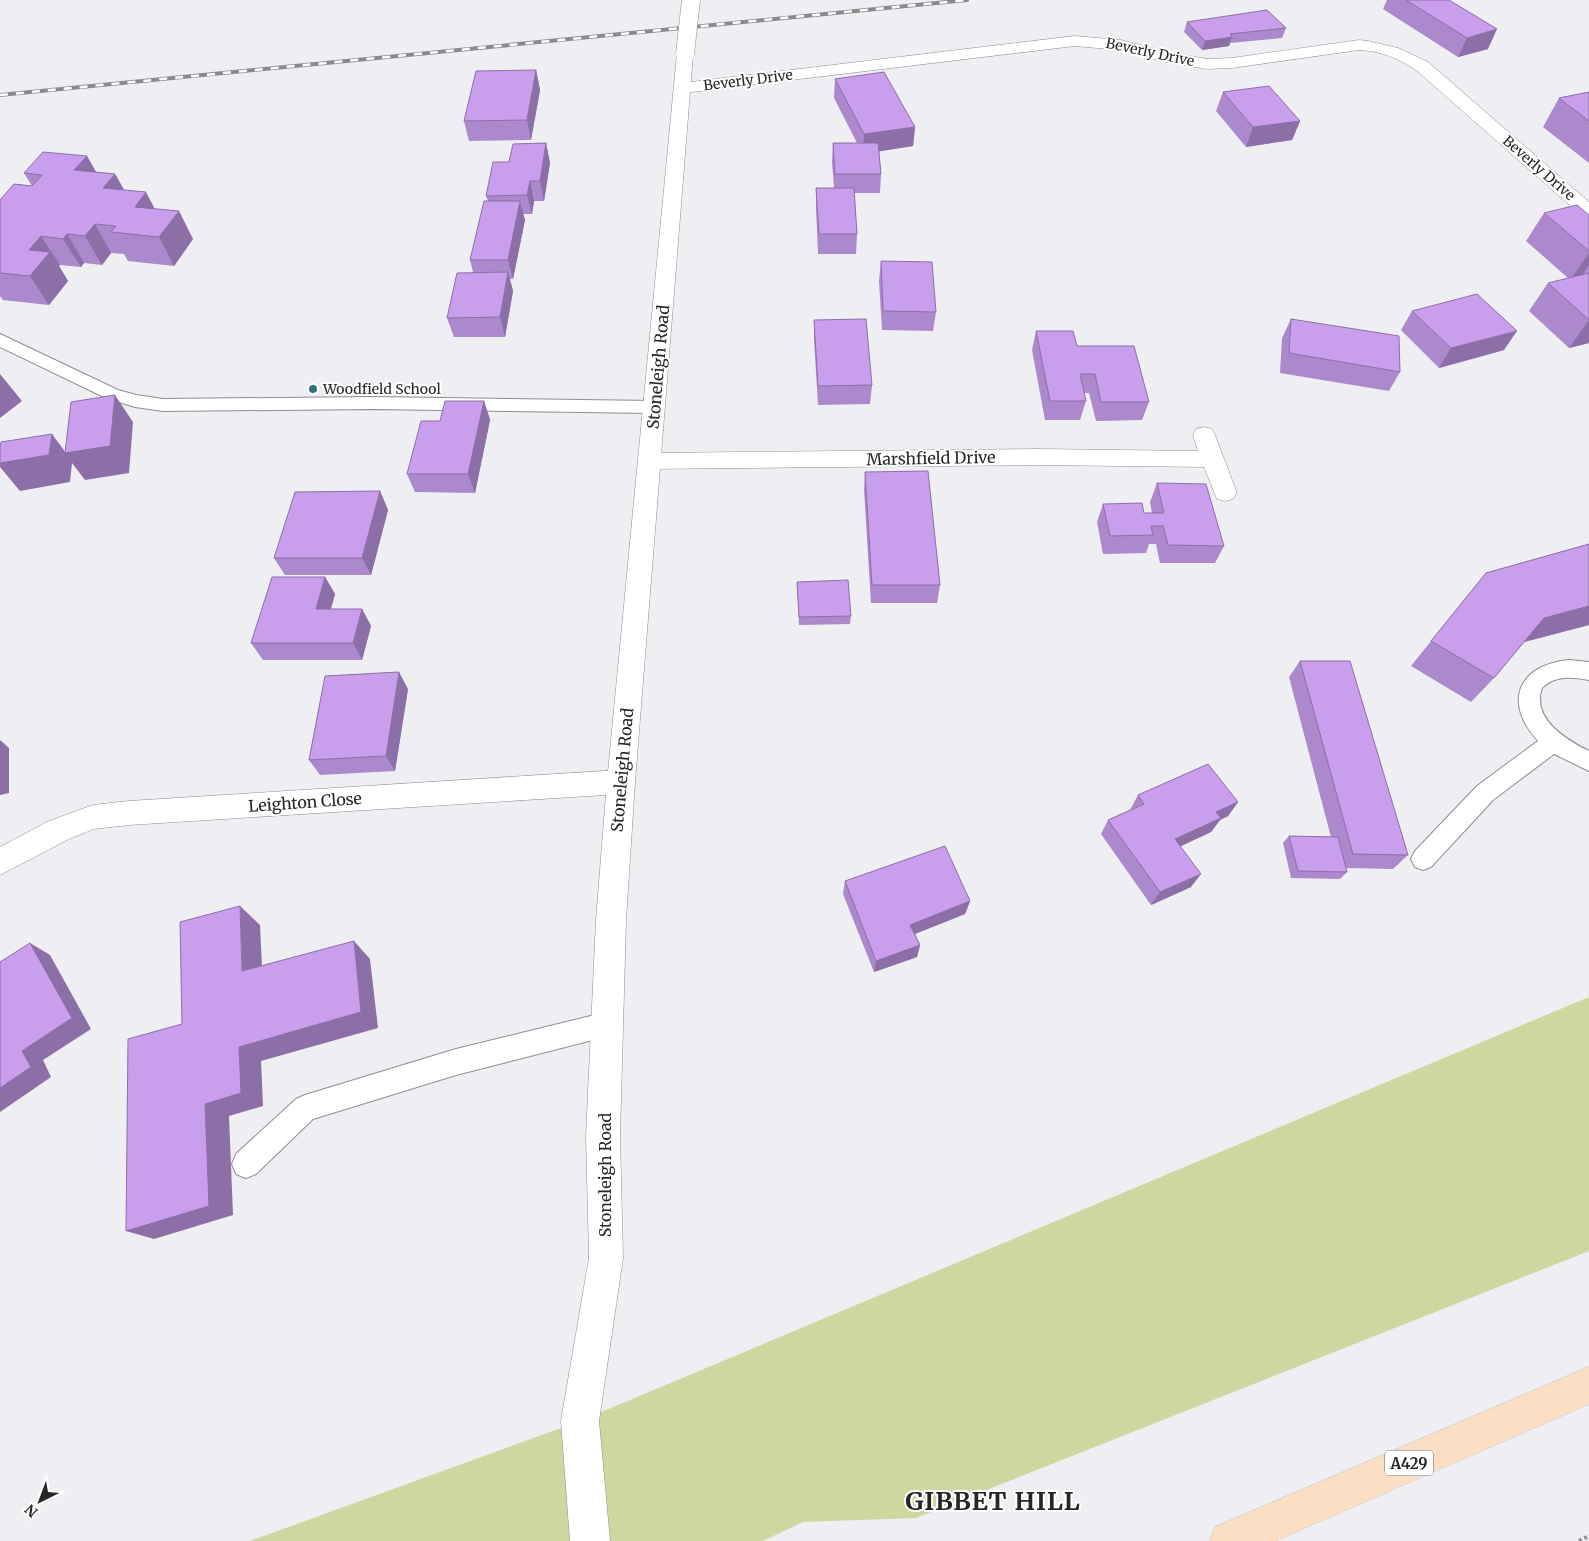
<svg xmlns="http://www.w3.org/2000/svg" width="1589" height="1541" font-family="Merriweather,serif">
<style>
.green{fill:#cfd7a1}
.lines{fill:none;stroke-linecap:round;stroke-linejoin:round}
.service-casing{stroke:#8e8d91;stroke-width:2}
.minor-casing{stroke:#8e8d91;stroke-width:1}
.tertiary-casing{stroke:#8e8d91;stroke-width:1}
.primary-casing{stroke:#cbcbcb;stroke-width:1}
.path{stroke:#8f8e91;stroke-width:4;stroke-dasharray:3 3;stroke-linecap:butt}
.service{fill:#fff;fill-rule:evenodd}
.minor{fill:#fff;fill-rule:evenodd}
.tertiary{fill:#fff;fill-rule:evenodd}
.primary{fill:#fcdec3;fill-rule:evenodd}
.rail-casing{stroke:#8a898c;stroke-width:4}
.rail{stroke:#fff;stroke-width:2.5;stroke-dasharray:8;stroke-linecap:butt}
.tertiary-bridge-casing{stroke:#8e8d91;stroke-width:19;stroke-linecap:butt}
.tertiary-bridge{stroke:#fff;stroke-width:18}
.wall{fill:#ac88cc}
.shaded-wall{fill:#8c6fa6}
.building{fill:#c89eed;stroke:#8c6fa6}
.poi-dot{fill:#29737a;stroke:#fff;stroke-width:2}
.labels{text-anchor:middle;dominant-baseline:central;stroke-width:4;stroke-linejoin:round;paint-order:stroke}
.far-street-label{font-size:14px;fill:#262627;stroke:#fff}
.far-poi-label{font-size:14px;fill:#262627;stroke:#fff;text-anchor:start}
.shield{fill:#fff;stroke:#676768;stroke-width:1}
.shield-label{font-size:15px;font-weight:bold;fill:#262627}
.street-label{font-size:16px;fill:#262627;stroke:#fff}
.near-district-label{font-size:25px;font-weight:bold;letter-spacing:1px;fill:#262627;stroke:#fff}
</style>
<rect width="100%" height="100%" fill="#efeef2"/>
<path class="green" d="M1589,997V1251L916,1518L803,1522L763,1541H250L580,1421Z"/>
<g class="lines">
<g class="service-casing">
<g id="service">
<path d="M0,334L118,390L136,395L163,399L373,397L654,401L660,403L663,407L660,411L654,413L373,409L163,411L135,407L106,398L0,347Z"/>
<path d="M1569,660L1589,662V680C1572,677 1555,675 1542,688C1531,719 1567,740 1589,751V771L1554,754L1493,800L1431,867L1423,870L1415,867L1411,859L1415,851L1477,786L1538,741C1503,703 1517,665 1569,660Z"/>
<path d="M607,1012L616,1016L620,1025L616,1034L456,1075L313,1119L256,1174L246,1178L236,1174L232,1164L236,1154L296,1099L305,1095L456,1049Z"/>
</g>
</g>
<g class="minor-casing">
<g id="minor">
<path d="M1075,36L1121,40L1167,52L1207,59L1232,58L1359,40L1368,41L1398,48L1428,62L1589,202V218L1582,216L1416,70C1398,58 1381,51 1359,50L1232,68L1207,69L1166,62L1120,50L1075,46L683,93L677,92L674,88L677,84L683,83Z"/>
<path d="M1204,427L1212,429L1215,435L1237,493L1233,499L1225,501L1217,499L1204,467L1038,465L649,469L641,467L638,461L641,455L649,453L1038,449L1198,451L1193,435L1196,429Z"/>
<path d="M621,770L631,774L635,782L631,790L621,794L129,825L94,829L69,839L0,875V847L49,821L93,805L129,801Z"/>
</g>
</g>
<g class="tertiary-casing">
<path id="tertiary" d="M685,49L691,51L693,54L635,782L626,920L620,1136L623,1258L599,1421L610,1541H570L561,1421L589,1258L586,1136L596,920L607,782L677,54L679,51Z"/>
</g>
<g class="primary-casing">
<path id="primary" d="M1589,1367V1404L1275,1541H1209L1215,1527Z"/>
</g>
<path class="path" d="M1579,1541L1589,1536"/>
<use href="#service" class="service"/>
<use href="#minor" class="minor"/>
<use href="#tertiary" class="tertiary"/>
<use href="#primary" class="primary"/>
<g class="rail-casing">
<path id="rail" d="M0,95L967,0"/>
</g>
<use href="#rail" class="rail"/>
<g class="tertiary-bridge-casing">
<path id="tertiary-bridge" d="M685,54L691,0"/>
</g>
<use href="#tertiary-bridge" class="tertiary-bridge"/>
</g>
<g class="wall">
<path d="M1387,0H1449L1488,49L1458,57L1383,9Z"/>
<path d="M1187,22L1286,28L1282,38L1230,43L1229,46L1202,50L1184,32Z"/>
<path d="M536,70L540,90L531,140L469,141L464,121Z"/>
<path d="M835,79L915,127L913,146L879,151L881,174L880,193H854L857,234L856,254H818L816,208V188H834L832,162L833,143H857L834,98Z"/>
<path d="M1223,92L1300,121L1292,140L1246,147L1216,111Z"/>
<path d="M1589,92V163L1543,127L1559,98Z"/>
<path d="M546,143L550,163L544,201H534L532,214H523L525,220L513,279H510L513,291L505,337H454L447,318L473,272L470,260L488,201L486,196L509,162Z"/>
<path d="M87,156L96,172L115,174L124,190L155,209L193,239L174,266L128,261L124,254L111,253L102,265L84,263L81,267L60,265L59,266L68,281L49,305L3,300L0,296V200L32,186L24,173Z"/>
<path d="M1544,213L1589,215V343L1569,348L1529,311L1548,283L1568,278L1526,241Z"/>
<path d="M881,261L936,312L933,331L882,330L879,281Z"/>
<path d="M1412,311L1504,350L1439,368L1401,330Z"/>
<path d="M1291,319L1400,372L1389,391L1280,373L1282,338Z"/>
<path d="M814,320L872,385L870,404L818,405L814,339Z"/>
<path d="M1036,331L1077,346L1149,402L1142,420L1096,421L1089,393H1084L1086,401L1080,420H1045L1032,350Z"/>
<path d="M484,401L490,420L475,493L415,492L407,474L440,421Z"/>
<path d="M865,472L940,585L937,603H871L864,490Z"/>
<path d="M1157,483L1224,546L1215,563H1160L1156,544H1149L1146,553L1103,554L1097,522L1103,504L1144,513H1152L1150,502Z"/>
<path d="M380,491L388,510L371,575H285L274,558Z"/>
<path d="M1589,544V625L1524,642L1494,678L1471,702L1411,666L1486,573Z"/>
<path d="M325,577L335,594L331,609H362L371,626L362,660H263L251,643Z"/>
<path d="M797,582L851,616L850,624L799,625Z"/>
<path d="M1300,661L1408,855L1393,869L1346,868L1347,872L1340,879L1291,878L1283,843L1289,836L1331,837L1289,677Z"/>
<path d="M408,689L395,771L320,775L309,760Z"/>
<path d="M1138,795L1238,802L1228,816L1220,820L1211,832L1181,846L1191,887L1151,905L1101,834L1108,820L1130,810Z"/>
<path d="M845,881L970,901L965,914L915,934L920,945L917,957L874,972L843,894Z"/>
</g>
<g class="shaded-wall">
<path d="M1497,29L1488,49L1458,57L1467,38Z"/>
<path d="M1232,37L1229,46L1202,50L1205,41Z"/>
<path d="M536,70L540,90L531,140L527,120Z"/>
<path d="M1300,121L1292,140L1246,147L1253,127Z"/>
<path d="M915,127L913,146L863,154L864,134Z"/>
<path d="M546,143L550,163L544,201L540,181Z"/>
<path d="M87,156L103,185L74,170Z"/>
<path d="M115,174L131,202L103,188Z"/>
<path d="M530,181L534,201L532,214L527,195Z"/>
<path d="M146,192L161,221L135,207Z"/>
<path d="M520,201L525,220L513,279L508,260Z"/>
<path d="M179,211L193,239L174,266L159,237Z"/>
<path d="M95,224L111,253L102,265L85,236Z"/>
<path d="M67,234L84,263L81,267L63,239Z"/>
<path d="M41,236L60,265L59,266L68,281L49,305L30,276L29,250Z"/>
<path d="M1589,253V265L1580,278L1570,280Z"/>
<path d="M508,272L513,291L505,337L500,317Z"/>
<path d="M1589,320V343L1569,348Z"/>
<path d="M1517,331L1504,350L1439,368L1451,348Z"/>
<path d="M0,374L22,401L0,418Z"/>
<path d="M115,395L133,422L129,473L85,480L72,463L70,482L20,491L0,467V463L52,434L66,453Z"/>
<path d="M484,401L490,420L475,493L468,474Z"/>
<path d="M380,491L388,510L371,575L362,558Z"/>
<path d="M325,577L335,594L326,626L316,609Z"/>
<path d="M1589,606V625L1520,643L1544,618Z"/>
<path d="M362,609L371,626L362,660L353,643Z"/>
<path d="M399,672L408,689L395,771L386,756Z"/>
<path d="M0,740L9,748V793L0,795Z"/>
<path d="M1238,802L1228,816L1220,820L1211,832L1166,853L1175,839L1216,812Z"/>
<path d="M1201,874L1191,887L1151,905L1160,892Z"/>
<path d="M970,901L965,914L907,937L910,925Z"/>
<path d="M240,906L260,925L263,988L242,971Z"/>
<path d="M354,941L370,959L378,1028L261,1061L263,1106L229,1116L233,1215L154,1239L126,1231L205,1104L239,1047Z"/>
<path d="M30,943L50,955L91,1029L43,1060L51,1077L0,1112V1088L22,1051Z"/>
<path d="M920,945L917,957L874,972L876,961Z"/>
</g>
<g class="building">
<path d="M1406,0H1449L1497,29L1467,38Z"/>
<path d="M1267,10L1286,28L1230,34L1232,37L1205,41L1187,22Z"/>
<path d="M536,70L527,120L464,121L476,71Z"/>
<path d="M884,72L915,127L864,134L835,79Z"/>
<path d="M1269,86L1300,121L1253,127L1223,92Z"/>
<path d="M1589,92V121L1559,98Z"/>
<path d="M546,143L540,181H530L527,195L486,196L493,162H509L513,144Z"/>
<path d="M833,143H878L881,174H835Z"/>
<path d="M43,152L87,156L74,170L115,174L103,188L146,192L135,207L179,211L159,237L111,232L116,226L95,224L85,236L67,234L63,239L41,236L29,250L50,252L30,276L0,273V200L14,184L32,186L42,175L24,173Z"/>
<path d="M816,188H854L857,234H819Z"/>
<path d="M484,201H520L508,260H470Z"/>
<path d="M1577,205L1589,215V251L1544,213Z"/>
<path d="M881,261L932,262L936,312L883,311Z"/>
<path d="M508,272L500,317L447,318L457,273Z"/>
<path d="M1589,273V320L1548,283Z"/>
<path d="M1477,294L1517,331L1451,348L1412,311Z"/>
<path d="M866,319L872,385L818,386L814,320Z"/>
<path d="M1291,319L1399,336L1400,372L1289,353Z"/>
<path d="M1036,331H1073L1077,346H1134L1149,402H1101L1095,374H1080L1086,401H1050Z"/>
<path d="M115,395L110,446L65,453L71,402Z"/>
<path d="M445,401H484L468,474H407L421,421H440Z"/>
<path d="M52,434L49,455L0,463V448L1,442Z"/>
<path d="M928,471L940,585H872L865,472Z"/>
<path d="M1157,483L1206,484L1224,546L1168,545L1163,526H1151L1153,535L1110,536L1103,504L1142,503L1144,513H1164Z"/>
<path d="M380,491L362,558H274L295,492Z"/>
<path d="M1589,544V606L1544,618L1494,678L1431,641L1486,573Z"/>
<path d="M272,577H325L316,609H362L353,643H251Z"/>
<path d="M848,580L851,616L799,617L797,582Z"/>
<path d="M1300,661H1350L1408,855L1353,854Z"/>
<path d="M399,672L386,756L309,760L325,676Z"/>
<path d="M1208,764L1238,802L1216,812L1221,818L1175,839L1201,874L1160,892L1108,820L1144,804L1138,795Z"/>
<path d="M1289,836L1338,837L1347,872L1298,871Z"/>
<path d="M945,846L970,901L910,925L920,945L876,961L845,881Z"/>
<path d="M240,906L242,971L354,941L361,1012L239,1047L241,1093L205,1104L209,1206L126,1231L128,1039L182,1024L180,922Z"/>
<path d="M30,943L72,1018L22,1051L31,1067L0,1088V962Z"/>
</g>
<circle class="poi-dot" cx="313" cy="389" r="5"/>
<g class="labels">
<g class="far-street-label">
<text transform="translate(1150 52) rotate(12)">Beverly Drive</text>
<text transform="translate(748 80) rotate(-7)">Beverly Drive</text>
<text transform="translate(1539 168) rotate(41)">Beverly Drive</text>
</g>
<g class="far-poi-label">
<text x="323" y="389">Woodfield School</text>
</g>
<rect class="shield" x="1385" y="1450.5" width="48" height="25" rx="4"/>
<g class="shield-label">
<text x="1409" y="1463">A429</text>
</g>
<g class="street-label">
<text transform="translate(658 367) rotate(-85)">Stoneleigh Road</text>
<text transform="translate(931 458) rotate(-1)">Marshfield Drive</text>
<text transform="translate(622 770) rotate(-85)">Stoneleigh Road</text>
<text transform="translate(305 802) rotate(-4)">Leighton Close</text>
<text transform="translate(605 1175) rotate(-90)">Stoneleigh Road</text>
</g>
<g class="near-district-label">
<text x="993" y="1501">GIBBET HILL</text>
</g>
</g>
<g transform="translate(40 1501) rotate(222)" stroke="#ffffff" stroke-width="4" paint-order="stroke">
<path d="M0-4L9 19L0 12L-9 19Z" fill="#262627"/>
<text y="-8" font-size="14" font-weight="bold" text-anchor="middle" fill="#262627">N</text>
</g>
</svg>
